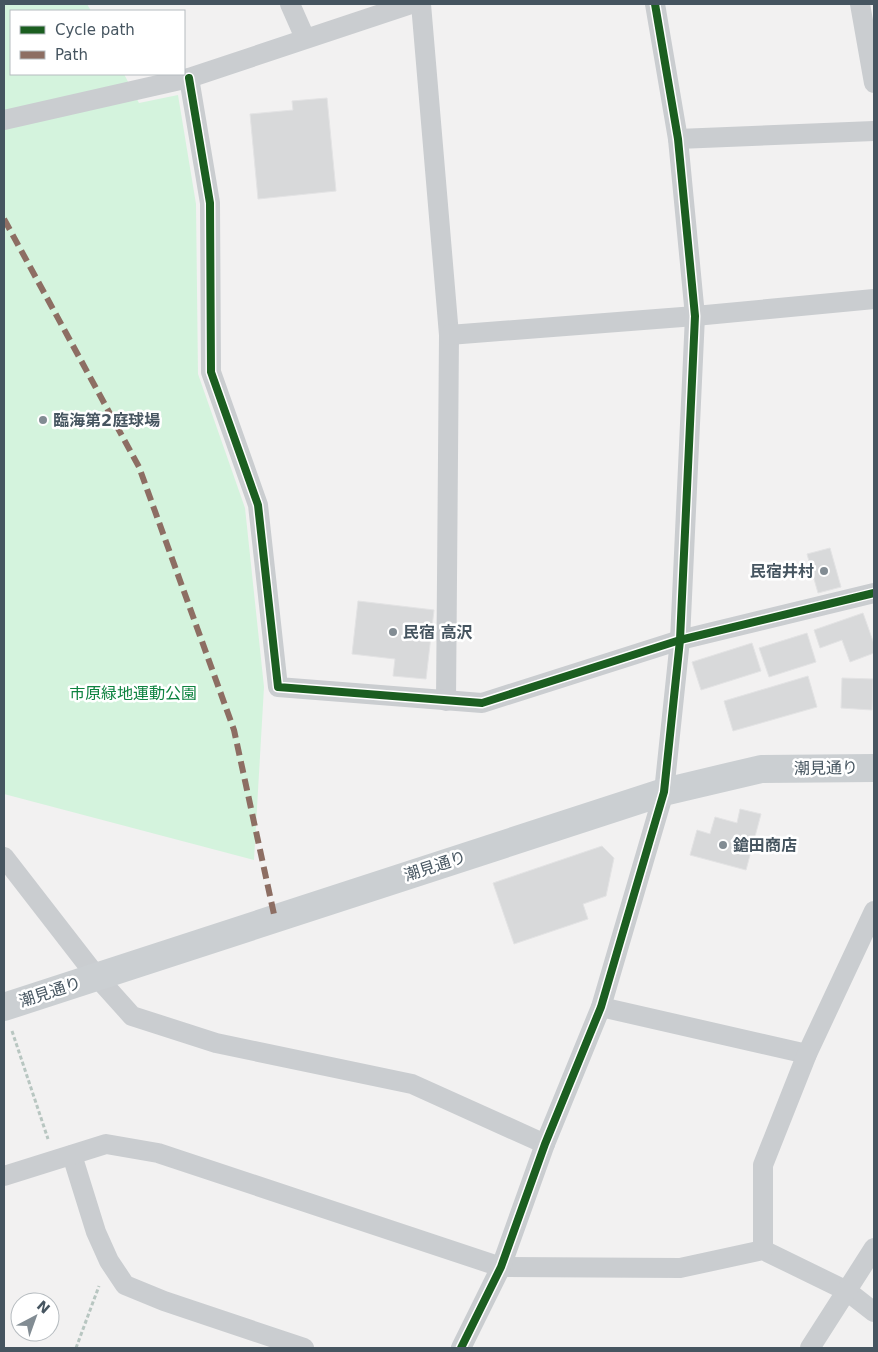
<svg xmlns="http://www.w3.org/2000/svg" width="878" height="1352" font-family="'DejaVu Sans','Noto Sans JP',sans-serif">
<style>
.green{fill:#d4f3dd}
.building{fill:#d8d9da;stroke:#e3e3e4}
.lines{fill:none;stroke-linecap:round;stroke-linejoin:round}
.path{stroke:#b8c6c1;stroke-width:3;stroke-dasharray:4 2.5;stroke-linecap:butt}
.street{stroke:#cacdd0;stroke-width:20}
.secondary{stroke:#cbcfd2;stroke-width:28}
.quiet{stroke:#8d6e63;stroke-width:6;stroke-dasharray:12 6;stroke-linecap:butt}
.cycleway-casing{stroke:#fff;stroke-width:11}
.cycleway{stroke:#1b5e20;stroke-width:8}
.poi-dot{fill:#828c93;stroke:#fff;stroke-width:2}
.labels{text-anchor:middle;dominant-baseline:central;stroke-width:5;stroke-linejoin:round;paint-order:stroke}
.poi-label{font-size:16px;font-weight:bold;fill:#465560;stroke:#fff;text-anchor:start}
.park-label{font-size:16px;fill:#0e8340;stroke:#fff}
.street-label{font-size:16px;fill:#465560;stroke:#fff}
</style>
<rect width="100%" height="100%" fill="#f2f1f1"/>
<path class="green" d="M4,4H87L91,11H11V74H124L139,103L178,95L196,204L198,374L245,508L264,687L254,860L4,794Z"/>
<g class="building">
<path d="M327,98L336,191L258,199L250,114L293,110L292,101Z"/>
<path d="M830,548L841,587L818,593L807,554Z"/>
<path d="M358,601L434,610L426,679L393,676L395,659L352,654Z"/>
<path d="M863,613L874,644V653L850,662L842,640L820,648L814,630Z"/>
<path d="M807,633L816,662L769,677L759,648Z"/>
<path d="M752,643L761,671L701,690L692,662Z"/>
<path d="M808,676L817,707L733,731L724,701Z"/>
<path d="M842,678L873,679L872,710L841,708Z"/>
<path d="M740,809L761,814L746,870L690,855L697,830L710,834L715,817L737,823Z"/>
<path d="M602,846L614,858L606,896L583,904L588,919L514,944L493,883Z"/>
</g>
<g class="lines">
<g class="path">
<path d="M12,1031L48,1139"/>
<path d="M76,1348L99,1286"/>
</g>
<g class="street">
<path d="M290,4L305,38"/>
<path d="M421,4L449,335L446,701"/>
<path d="M860,4L874,83"/>
<path d="M189,78L210,203L211,372L258,505L278,687L482,703L680,640L874,593"/>
<path d="M4,120L189,78L411,4"/>
<path d="M678,139L874,131"/>
<path d="M449,335L695,316L874,299"/>
<path d="M4,857L97,977L132,1016L216,1043L412,1084L545,1144"/>
<path d="M601,1007L807,1054"/>
<path d="M72,1155L96,1232L109,1261L125,1285L164,1301L304,1348"/>
<path d="M4,1176L106,1144L158,1153L501,1267L680,1268L763,1250L847,1291L874,1312"/>
<path d="M763,1250V1165L807,1054L874,911"/>
<path d="M461,1348L501,1267L545,1144L601,1007L664,792L680,640L695,316L678,139L655,4"/>
<path d="M810,1348L874,1248"/>
</g>
<path class="secondary" d="M4,1007L664,792L761,769L874,768"/>
<path class="quiet" d="M4,219L139,467L234,730L275,919"/>
<g class="cycleway-casing">
<g id="cycleway">
<path d="M189,78L210,203L211,372L258,505L278,687L482,703L680,640L874,593"/>
<path d="M461,1348L501,1267L545,1144L601,1007L664,792L680,640L695,316L678,139L655,4"/>
</g>
</g>
<use href="#cycleway" class="cycleway"/>
</g>
<g class="poi-dot">
<circle cx="43" cy="420" r="5"/>
<circle cx="824" cy="571" r="5"/>
<circle cx="393" cy="632" r="5"/>
<circle cx="723" cy="845" r="5"/>
</g>
<g class="labels">
<g class="poi-label">
<text x="53" y="420">臨海第2庭球場</text>
<text x="814" y="571" text-anchor="end">民宿井村</text>
<text x="403" y="632">民宿 高沢</text>
<text x="733" y="845">鎗田商店</text>
</g>
<g class="park-label">
<text x="133" y="693">市原緑地運動公園</text>
</g>
<g class="street-label">
<text transform="translate(826 768) rotate(-1)">潮見通り</text>
<text transform="translate(435 866) rotate(-18)">潮見通り</text>
<text transform="translate(50 992) rotate(-18)">潮見通り</text>
</g>
</g>
<rect width="878" height="1352" fill="none" stroke="#465560" stroke-width="10"/>
<rect x="10" y="10" width="175" height="65" fill="#ffffff" stroke="#b5bbbf"/>
<rect x="20" y="26" width="25" height="8" fill="#1b5e20" stroke="#b5bbbf"/>
<text x="55" y="35" font-size="15" fill="#465560">Cycle path</text>
<rect x="20" y="51" width="25" height="8" fill="#8d6e63" stroke="#b5bbbf"/>
<text x="55" y="60" font-size="15" fill="#465560">Path</text>
<g transform="translate(35 1317) rotate(41)"><circle r="24" fill="#ffffff" stroke="#b5bbbf"/>
<path d="M0-4L9 19L0 12L-9 19Z" fill="#828c93"/>
<text y="-8" font-size="14" font-weight="bold" text-anchor="middle" fill="#465560">N</text>
</g>
</svg>
